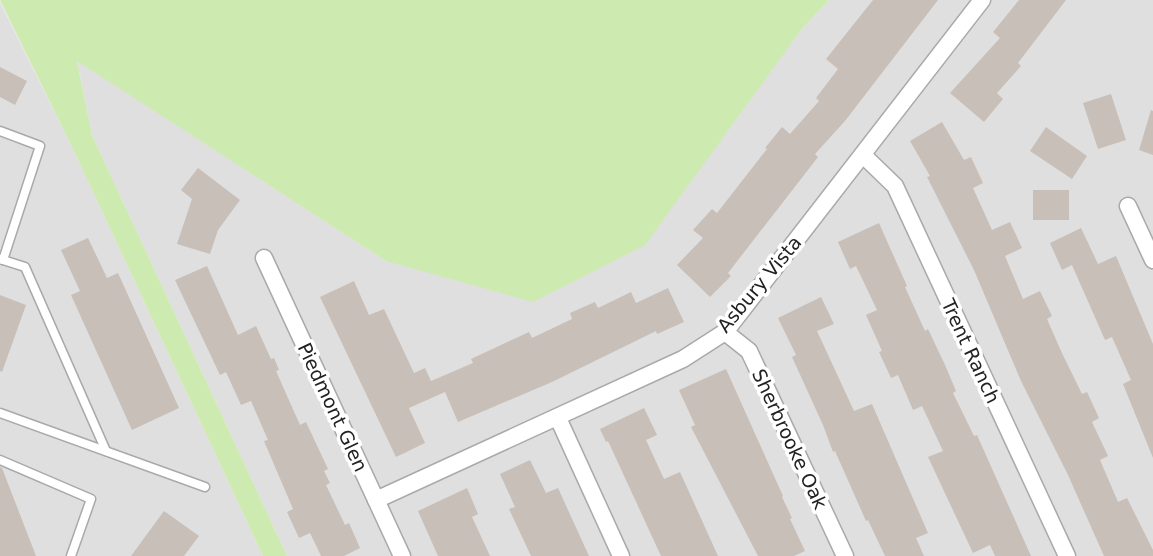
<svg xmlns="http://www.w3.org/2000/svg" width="1153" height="556" font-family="'DejaVu Sans',sans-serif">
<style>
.residential{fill:#e0dfdf}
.grass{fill:#cdebb0}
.building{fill:#c7bfb8}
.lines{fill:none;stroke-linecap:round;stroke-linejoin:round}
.service-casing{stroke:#a9a9a9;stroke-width:11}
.minor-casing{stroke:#a9a9a9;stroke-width:19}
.service{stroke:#fff;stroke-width:8}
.minor{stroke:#fff;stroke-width:16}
.labels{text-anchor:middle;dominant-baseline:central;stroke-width:7;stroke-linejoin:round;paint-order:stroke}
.street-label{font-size:19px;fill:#222;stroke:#fff}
</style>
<rect width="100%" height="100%" fill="#f2efe9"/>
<g class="residential">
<path d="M829,0H1153V556H287L92,135L77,60L386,261L801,30Z"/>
<path d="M0,2L72,147L263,556H0Z"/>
</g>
<path class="grass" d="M0,0H829L801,30L645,245L533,302L386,261L77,61L92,135L287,556H263L72,147Z"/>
<g class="building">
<path d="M873,0H938L845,121L815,154L818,157L728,273L731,276L710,297L677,265L703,238L693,230L712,209L717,213L767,149L765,148L782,127L790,134L819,101L816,98L838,69L826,59Z"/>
<path d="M1019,0H1066L1018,63L1021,66L997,93L1003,99L984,122L950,93L1000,38L993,32Z"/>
<path d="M0,67L27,81L15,105L0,97Z"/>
<path d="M1111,94L1126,140L1098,149L1083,103Z"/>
<path d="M1151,110L1153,111V155L1139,150Z"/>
<path d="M942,122L964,160L971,157L983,183L973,188L992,230L1010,222L1022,248L1005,256L1023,299L1040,291L1052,316L1047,319L1061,351L1082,394L1087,392L1099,418L1092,422L1108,456L1100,460L1118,502L1127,498L1153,550V556H1104L1068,475L1021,381L974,270L927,177L930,176L910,141Z"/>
<path d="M1046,127L1087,156L1072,179L1030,151Z"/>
<path d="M198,168L240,200L218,230L210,254L177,244L192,199L181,190Z"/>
<rect x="1033" y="190" width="36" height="30"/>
<path d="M879,223L907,286L905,287L925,331L928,329L945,365L956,391L953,393L974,436L977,435L1031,556H995L990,545L973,553L928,457L943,451L922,406L913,410L898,375L891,378L879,352L882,351L866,315L877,310L856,266L850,269L838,242Z"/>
<path d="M1081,228L1098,264L1116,256L1153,344V458L1123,384L1131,380L1112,337L1105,340L1072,265L1062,270L1050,243Z"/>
<path d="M88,238L107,278L118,273L179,408L132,430L71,295L80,291L61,250Z"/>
<path d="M207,266L238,335L256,326L271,359L274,358L279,370L276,371L300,425L306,422L328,469L324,471L330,483L326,485L345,525L349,523L360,548L344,556H321L310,533L299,538L287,512L293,509L264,441L268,440L251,401L241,405L226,372L220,375L175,280Z"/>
<path d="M354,281L369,315L384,309L414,373L425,368L431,381L473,363L471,359L529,332L532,338L572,319L570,313L595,302L598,308L631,292L636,303L668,288L684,322L657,334L656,331L552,382L458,422L445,392L409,408L425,443L396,457L320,297Z"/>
<path d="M0,295L26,305L2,372L0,371Z"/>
<path d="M821,297L834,324L817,331L854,411L872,404L928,533L916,538L924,556H885L868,520L866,521L835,451L833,452L823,425L792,357L796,355L778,318Z"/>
<path d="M726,369L783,496L782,497L792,518L790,519L805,551L794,556H758L691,427L695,425L679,390Z"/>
<path d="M644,408L657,435L646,440L664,479L680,472L718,556H661L608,441L606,442L600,429Z"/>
<path d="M530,460L546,493L558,488L589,556H531L509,509L515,507L500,474Z"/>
<path d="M0,467L2,468L36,556H0Z"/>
<path d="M467,488L478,514L472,517L490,556H438L418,511Z"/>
<path d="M164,511L199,536L184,556H131Z"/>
</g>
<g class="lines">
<g class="service-casing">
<g id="service">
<path d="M0,131L40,146L3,260"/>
<path d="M0,259L25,267L106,451"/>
<path d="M0,413L205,487"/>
<path d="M0,460L91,499L71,556"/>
</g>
</g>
<g class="minor-casing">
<g id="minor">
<path d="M863,155L895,186L1067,556"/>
<path d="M1128,206L1153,260"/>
<path d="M264,258L402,556"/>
<path d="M725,332L749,351L845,556"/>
<path d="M558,418L621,556"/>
<path d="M376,500L683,359L725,332L982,0"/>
</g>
</g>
<use href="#service" class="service"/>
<use href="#minor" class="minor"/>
</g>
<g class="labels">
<g class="street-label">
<text transform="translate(759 284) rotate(-50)">Asbury Vista</text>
<text transform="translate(971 351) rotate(65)">Trent Ranch</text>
<text transform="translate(333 407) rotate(65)">Piedmont Glen</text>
<text transform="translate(790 439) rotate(65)">Sherbrooke Oak</text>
</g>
</g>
</svg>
